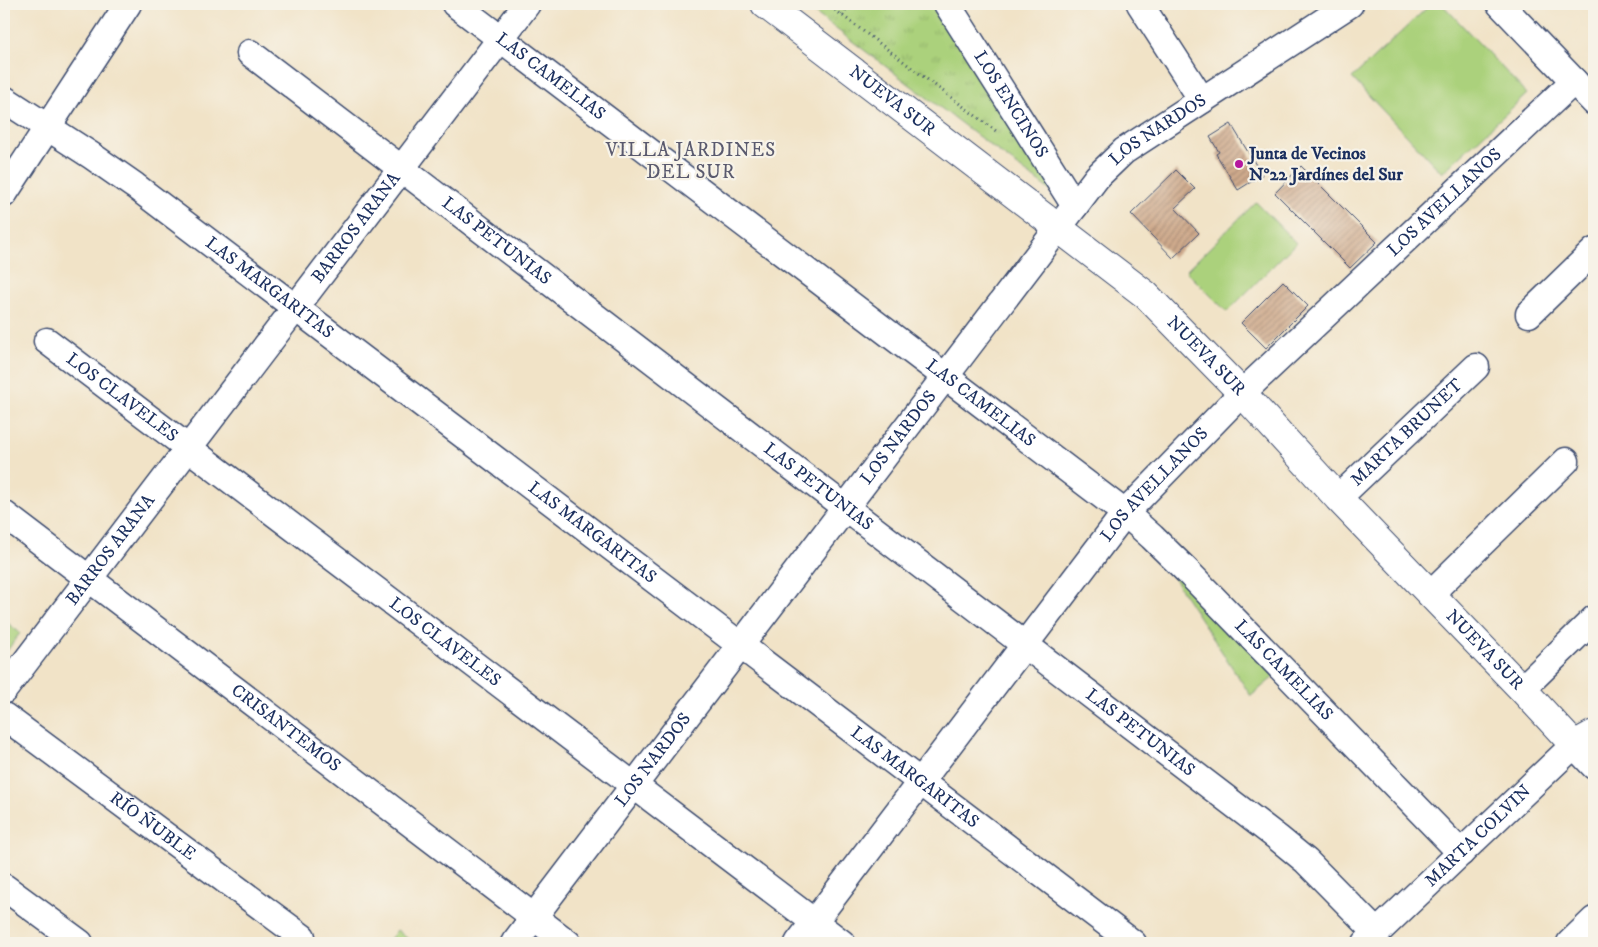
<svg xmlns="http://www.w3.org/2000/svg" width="1598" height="947" font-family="'IM FELL DW Pica',serif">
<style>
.grass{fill:#abd17b;stroke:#63806c}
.park{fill:url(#park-tufts);stroke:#63806c}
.building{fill:url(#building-hatch)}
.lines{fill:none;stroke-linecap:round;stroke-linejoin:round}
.minor-casing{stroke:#3b4a6e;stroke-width:29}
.tertiary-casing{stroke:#3b4a6e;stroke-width:30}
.path{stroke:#3b4a6e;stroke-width:3;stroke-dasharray:1 4;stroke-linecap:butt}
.minor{stroke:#fff;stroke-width:26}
.tertiary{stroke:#fff;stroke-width:28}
.poi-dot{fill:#b5179e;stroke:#f7f3e8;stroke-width:2}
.labels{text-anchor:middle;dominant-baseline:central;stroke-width:4.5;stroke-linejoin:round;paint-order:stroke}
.street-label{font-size:18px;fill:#1b2f5e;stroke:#f7f3e8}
.poi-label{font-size:18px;font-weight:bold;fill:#1b2f5e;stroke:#f7f3e8;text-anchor:start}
.neighbourhood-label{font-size:19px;letter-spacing:1px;fill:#5a5a6e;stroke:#f7f3e8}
</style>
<defs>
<pattern id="park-tufts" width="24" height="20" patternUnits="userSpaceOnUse" patternTransform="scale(1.25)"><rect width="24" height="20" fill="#abd17b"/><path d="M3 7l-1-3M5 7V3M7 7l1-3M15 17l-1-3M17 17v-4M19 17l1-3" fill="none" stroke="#93b46d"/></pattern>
<pattern id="building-hatch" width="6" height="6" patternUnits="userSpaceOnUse" patternTransform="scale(1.25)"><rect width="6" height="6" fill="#cfaa8c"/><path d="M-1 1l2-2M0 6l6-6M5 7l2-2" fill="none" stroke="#a78b76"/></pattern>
</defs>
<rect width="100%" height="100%" fill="#f7f3e8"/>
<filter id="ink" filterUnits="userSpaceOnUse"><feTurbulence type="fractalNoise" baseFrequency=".02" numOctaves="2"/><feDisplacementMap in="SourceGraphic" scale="10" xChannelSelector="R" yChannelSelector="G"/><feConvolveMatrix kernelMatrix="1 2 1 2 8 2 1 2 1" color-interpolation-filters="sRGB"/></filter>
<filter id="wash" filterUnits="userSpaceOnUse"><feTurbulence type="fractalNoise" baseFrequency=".0096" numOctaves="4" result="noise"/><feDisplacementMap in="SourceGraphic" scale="20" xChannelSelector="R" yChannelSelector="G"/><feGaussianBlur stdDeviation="1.12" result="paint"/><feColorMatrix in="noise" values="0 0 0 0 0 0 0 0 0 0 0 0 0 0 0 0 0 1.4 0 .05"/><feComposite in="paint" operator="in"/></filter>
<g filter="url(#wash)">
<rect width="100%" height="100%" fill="#f1e3c7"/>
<g class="grass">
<path d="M1431,4H1442L1527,94L1442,173L1352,78Z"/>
<path d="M1256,202L1296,243L1227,312L1186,271Z"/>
<path d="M1151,544L1275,676L1251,696Z"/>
<path d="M4,620L20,633L4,655Z"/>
<path d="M397,930L413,943H387Z"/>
</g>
<path class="park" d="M803,4H936L1060,198Z"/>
<g id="blocks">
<g class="building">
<path d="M1231,124L1262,175L1238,190L1216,154L1219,152L1210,137Z"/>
<path d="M1301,166L1377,242L1350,268L1275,193Z"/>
<path d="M1176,170L1195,189L1175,208L1199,233L1173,258L1131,214Z"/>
<path d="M1283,281L1308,306L1266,348L1241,323Z"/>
</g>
</g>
</g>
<g filter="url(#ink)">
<use href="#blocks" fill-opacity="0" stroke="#3b4a6e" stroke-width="1"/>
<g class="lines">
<g class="minor-casing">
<g id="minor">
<path id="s1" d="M455,4L1125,513L1152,537L1187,571L1461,853"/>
<path id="s2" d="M947,4L1075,206"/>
<path d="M1140,4L1202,100"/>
<path d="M1500,4L1594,102"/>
<path id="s3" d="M250,53L1278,838L1306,861L1377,933"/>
<path id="s4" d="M4,99L92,156L135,186L1133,943"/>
<path d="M4,194L128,4"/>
<path d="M1529,314L1594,251"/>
<path id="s5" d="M47,341L842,943"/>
<path id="s6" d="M1338,498L1476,367"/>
<path id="s7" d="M4,514L568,943"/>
<path d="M1430,594L1566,461"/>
<path d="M1522,689L1594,619"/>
<path id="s8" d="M4,690L527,4"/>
<path id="s9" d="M4,716L302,937L298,943"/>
<path d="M4,887L80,943"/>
<path id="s10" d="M514,943L1097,177L1124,151L1350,4"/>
<path id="s11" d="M798,943L1125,513L1242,393L1574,81"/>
<path id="s12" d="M1366,943L1574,745L1594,766"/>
<path d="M1570,943L1594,920"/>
</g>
</g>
<g class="tertiary-casing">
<g id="tertiary">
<path id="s13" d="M765,4L1146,295L1242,393L1338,498L1522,689L1574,745L1594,734"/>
</g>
</g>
<g class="path">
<path d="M827,4L996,131"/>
<path d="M842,15L850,4"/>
</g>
<use href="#minor" class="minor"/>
<use href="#tertiary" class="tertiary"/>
</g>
</g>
<circle class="poi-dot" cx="1239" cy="164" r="5"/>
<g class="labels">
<g class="street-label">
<text stroke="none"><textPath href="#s1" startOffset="120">LAS CAMELIAS</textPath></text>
<text stroke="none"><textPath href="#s13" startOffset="160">NUEVA SUR</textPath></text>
<text stroke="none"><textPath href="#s2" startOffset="119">LOS ENCINOS</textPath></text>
<text stroke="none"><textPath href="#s10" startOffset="1040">LOS NARDOS</textPath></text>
<text stroke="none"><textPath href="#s11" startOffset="986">LOS AVELLANOS</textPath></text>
<text stroke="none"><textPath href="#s8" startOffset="581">BARROS ARANA</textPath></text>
<text stroke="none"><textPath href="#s3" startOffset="310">LAS PETUNIAS</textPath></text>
<text stroke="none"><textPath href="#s4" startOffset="326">LAS MARGARITAS</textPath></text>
<text stroke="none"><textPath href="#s13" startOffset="565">NUEVA SUR</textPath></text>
<text stroke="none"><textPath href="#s5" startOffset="94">LOS CLAVELES</textPath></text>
<text stroke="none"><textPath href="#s1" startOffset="660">LAS CAMELIAS</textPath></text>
<text stroke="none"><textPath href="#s6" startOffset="95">MARTA BRUNET</textPath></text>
<text stroke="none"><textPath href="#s10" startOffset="635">LOS NARDOS</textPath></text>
<text stroke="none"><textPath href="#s11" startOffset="581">LOS AVELLANOS</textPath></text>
<text stroke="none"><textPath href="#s3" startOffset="715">LAS PETUNIAS</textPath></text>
<text stroke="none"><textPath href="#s4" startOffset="731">LAS MARGARITAS</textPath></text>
<text stroke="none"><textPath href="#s8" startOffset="176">BARROS ARANA</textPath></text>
<text stroke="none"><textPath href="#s5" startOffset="499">LOS CLAVELES</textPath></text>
<text stroke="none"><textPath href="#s13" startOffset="970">NUEVA SUR</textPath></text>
<text stroke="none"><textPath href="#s1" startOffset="1065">LAS CAMELIAS</textPath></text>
<text stroke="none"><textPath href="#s7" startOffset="354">CRISANTEMOS</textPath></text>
<text stroke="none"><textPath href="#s3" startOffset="1120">LAS PETUNIAS</textPath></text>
<text stroke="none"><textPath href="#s10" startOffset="230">LOS NARDOS</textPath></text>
<text stroke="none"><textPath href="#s4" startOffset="1136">LAS MARGARITAS</textPath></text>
<text stroke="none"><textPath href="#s9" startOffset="185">RÍO ÑUBLE</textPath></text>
<text stroke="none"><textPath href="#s12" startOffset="155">MARTA COLVIN</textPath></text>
</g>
<g class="poi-label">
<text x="1249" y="154">Junta de Vecinos<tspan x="1249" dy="21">N°22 Jardínes del Sur</tspan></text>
</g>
<g class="neighbourhood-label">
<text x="691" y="150">VILLA JARDINES<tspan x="691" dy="22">DEL SUR</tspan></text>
</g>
</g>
<rect width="1598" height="947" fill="none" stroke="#f7f3e8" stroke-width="20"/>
</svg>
